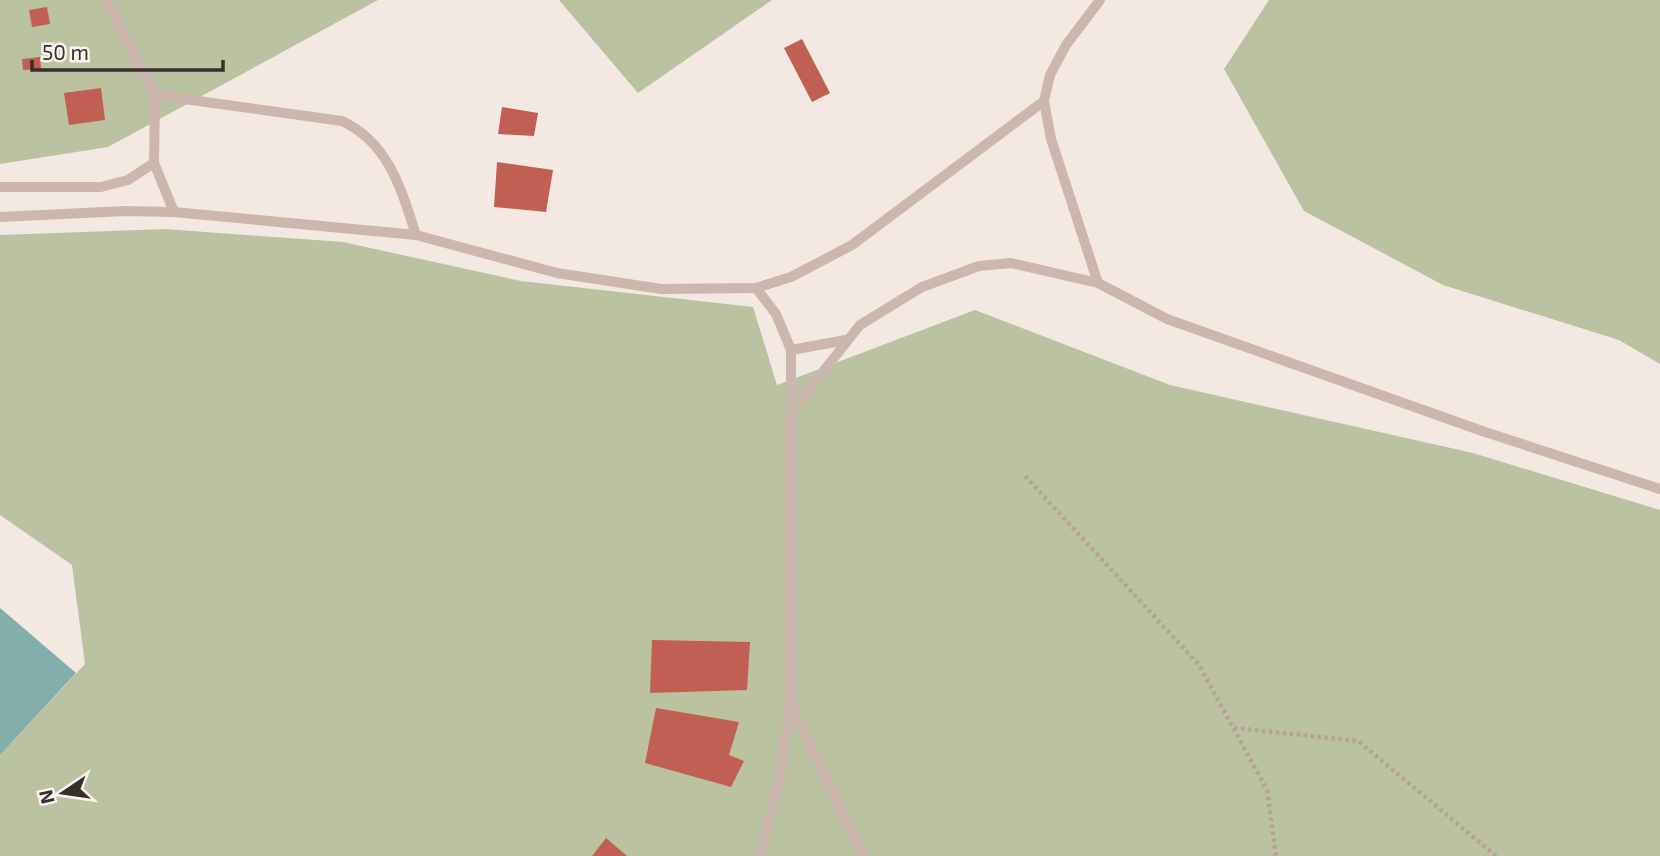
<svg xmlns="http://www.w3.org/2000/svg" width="1660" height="856" font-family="'Exo 2',sans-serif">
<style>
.green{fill:#bbc2a2}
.water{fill:#82afab}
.building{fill:#c15f52}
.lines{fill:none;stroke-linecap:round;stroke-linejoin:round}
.path{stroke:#b7a198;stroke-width:4.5;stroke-dasharray:3.5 3.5;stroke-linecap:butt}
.lane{stroke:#cbb7ae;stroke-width:10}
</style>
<rect width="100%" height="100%" fill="#f3e9e2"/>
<g class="green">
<path d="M0,0H378L108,147L0,164Z"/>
<path d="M559,0H772L638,93Z"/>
<path d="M1269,0H1660V364L1619,340L1443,285L1304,211L1224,69Z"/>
<path d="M165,229L343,242L521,281L753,307L777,385L975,310L1170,385L1473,453L1660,510V856H0V755L85,664L72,565L0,515V235Z"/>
</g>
<path class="water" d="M0,608L76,673L0,755Z"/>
<g class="building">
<path d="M47,7L50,24L32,27L29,10Z"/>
<path d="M802,39L830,93L812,102L784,48Z"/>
<path d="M40,57L41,69L23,70L22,59Z"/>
<path d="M101,88L105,120L69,125L64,93Z"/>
<path d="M502,107L538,113L534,136L498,134Z"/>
<path d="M497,162L553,170L546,212L494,207Z"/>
<path d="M652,640L750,642L747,690L650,693Z"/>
<path d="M656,708L739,722L729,755L744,761L731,787L645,763Z"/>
<path d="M606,838L627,856H592Z"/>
</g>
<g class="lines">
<g class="path">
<path d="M1025,476L1199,665L1267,790L1276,856"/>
<path d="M1234,728L1358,741L1496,856"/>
</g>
<g class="lane">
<path d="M106,0L155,95L154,163L174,212"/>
<path d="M155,95L342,121C389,143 401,189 416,235"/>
<path d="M0,187H101L128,180L154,163"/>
<path d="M0,217L125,211L174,212L416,235L557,273L661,289L756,288L791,277L852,245L1044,101"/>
<path d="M1098,283L1051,139L1044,101L1050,75L1066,45L1100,0"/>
<path d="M756,288L776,314L791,350V704L864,856"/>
<path d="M791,350L846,340"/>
<path d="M791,412L860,325L922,287L979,266L1011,263L1098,283L1167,319L1485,432L1660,489"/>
<path d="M760,856L779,781L791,704"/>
</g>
</g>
<g transform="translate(63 793) rotate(257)" stroke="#faf3ee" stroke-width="5" paint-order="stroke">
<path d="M0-5L12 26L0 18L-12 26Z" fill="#3a2e2c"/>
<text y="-10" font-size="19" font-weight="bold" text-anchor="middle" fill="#3a2e2c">N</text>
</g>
<path d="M32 60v10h191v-10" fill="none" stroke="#3a2e2c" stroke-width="3.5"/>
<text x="42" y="60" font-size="21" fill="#3a2e2c" stroke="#faf3ee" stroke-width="5" paint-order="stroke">50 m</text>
</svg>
